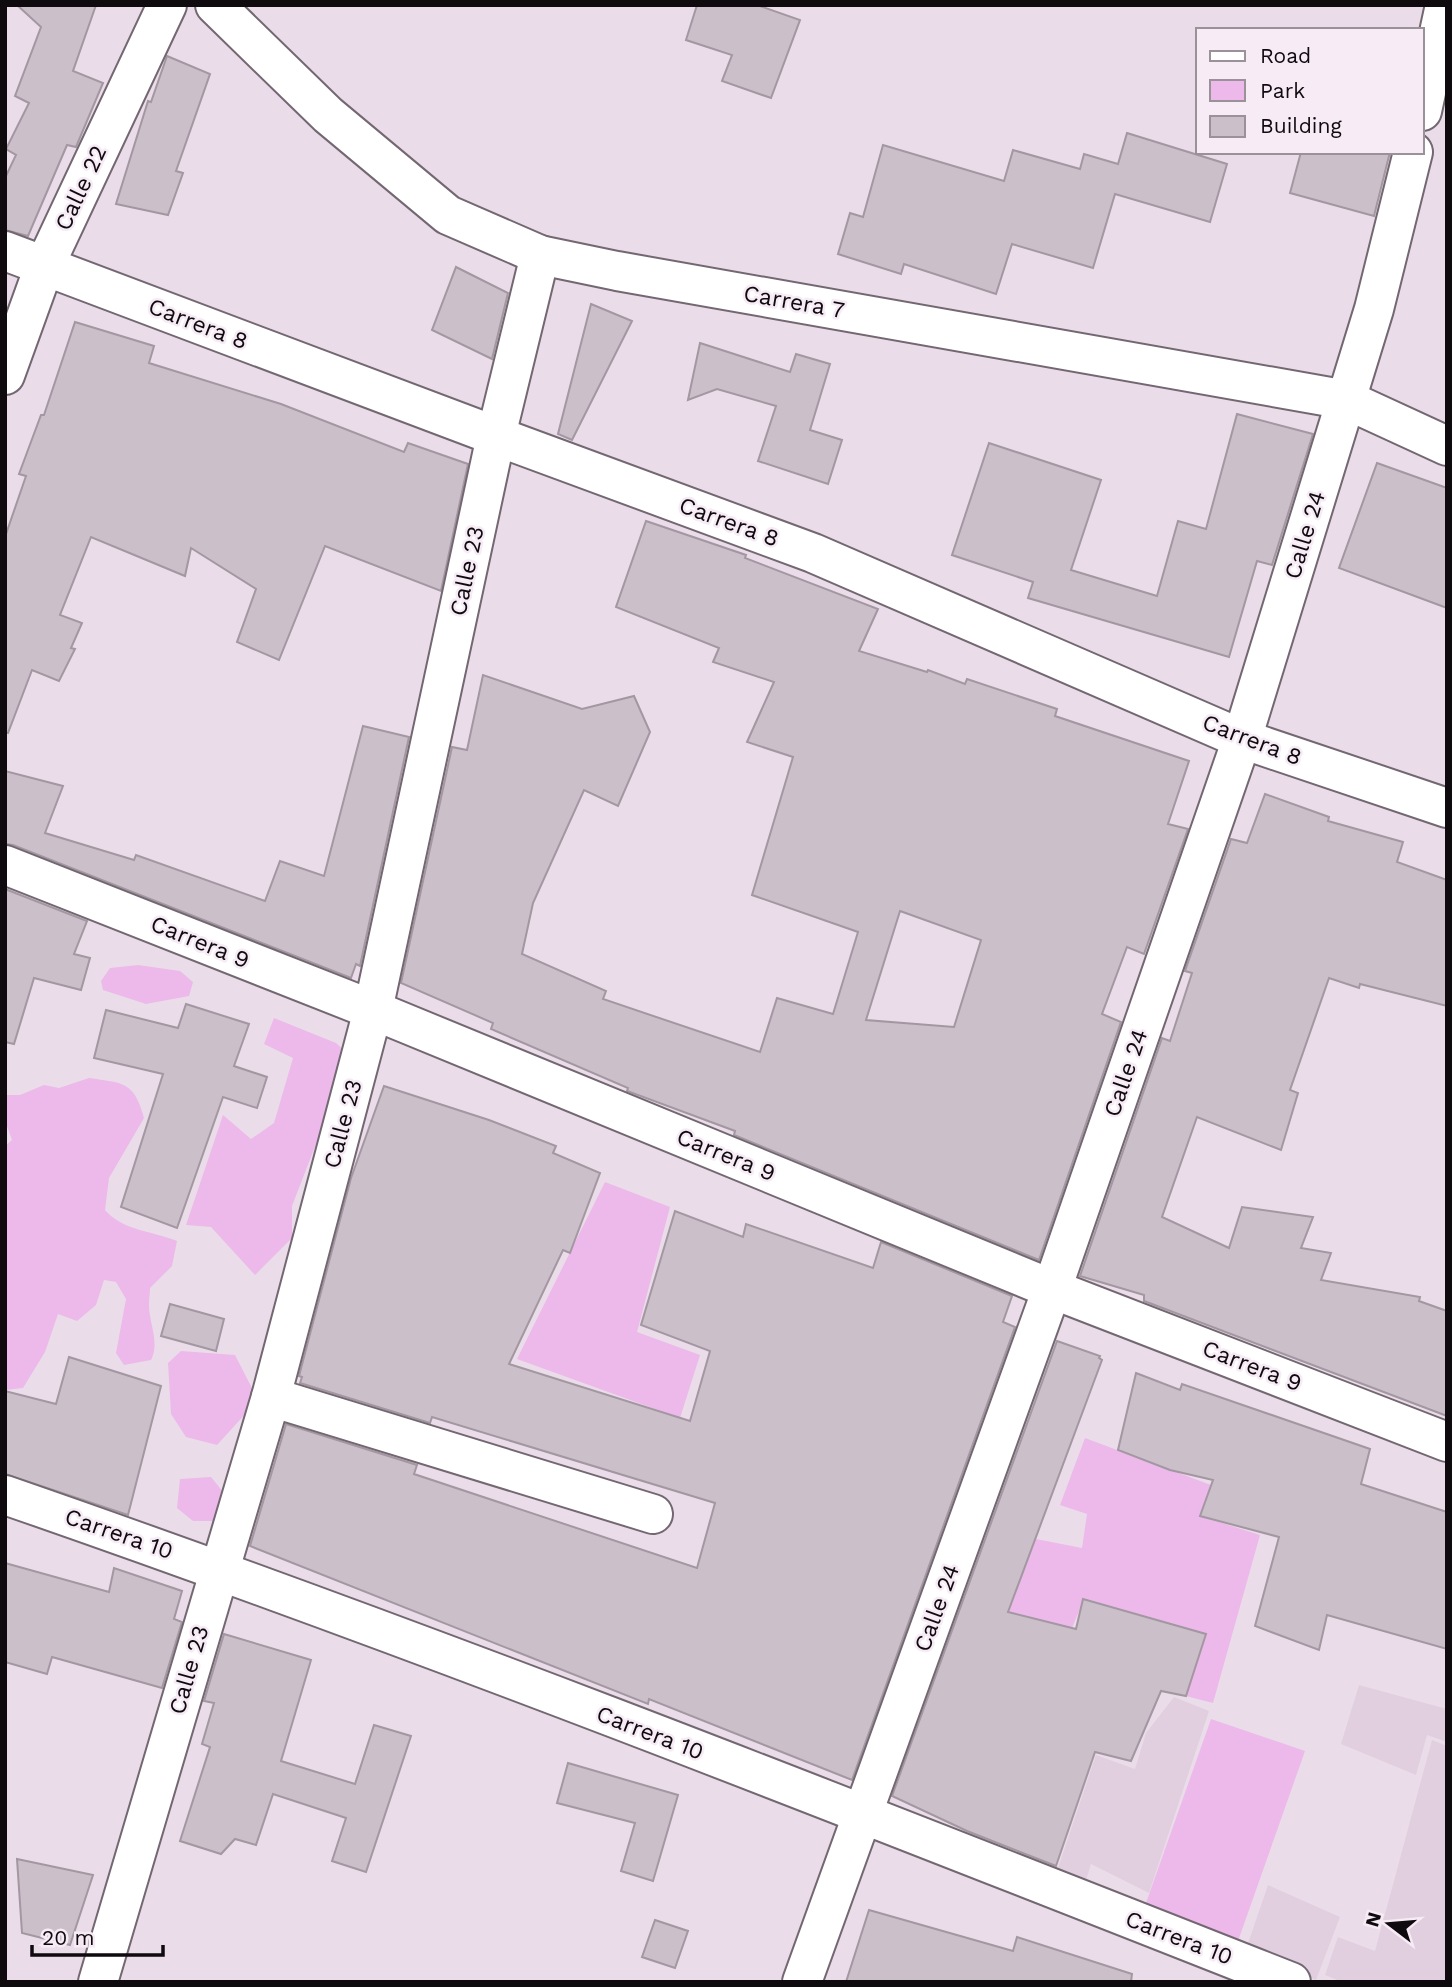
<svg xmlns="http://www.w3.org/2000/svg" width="1452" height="1987" font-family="'Work Sans',sans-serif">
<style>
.built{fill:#e1cfe0}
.green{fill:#ecb9ea}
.building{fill:#cbbfca;stroke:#a397a2;stroke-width:2;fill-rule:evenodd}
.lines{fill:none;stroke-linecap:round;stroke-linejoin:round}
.minor-casing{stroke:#736872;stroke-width:42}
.tertiary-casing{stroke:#736872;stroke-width:42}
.minor{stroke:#fff;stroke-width:38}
.tertiary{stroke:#fff;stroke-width:38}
.labels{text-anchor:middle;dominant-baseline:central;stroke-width:5;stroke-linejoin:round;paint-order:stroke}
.street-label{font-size:23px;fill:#0e0a0e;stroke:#f7ebf6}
</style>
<rect width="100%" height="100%" fill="#eadde9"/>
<g class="built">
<path d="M1359,1685L1447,1709V1742L1427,1735L1416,1775L1341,1744Z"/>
<path d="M1174,1697L1209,1711L1149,1893L1091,1864L1086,1880L1058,1868L1096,1755L1135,1769L1146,1733Z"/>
<path d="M1432,1740L1447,1746V1982H1342L1325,1975L1338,1937L1375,1951Z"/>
<path d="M1268,1885L1340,1917L1316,1980L1246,1949Z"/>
</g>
<g class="green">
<path d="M138,965L180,971L193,982L189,996L146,1004L103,990L101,981L110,968Z"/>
<path d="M274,1018L336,1043L350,1056L292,1206V1238L255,1275L211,1227L186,1225L223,1115L251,1139L274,1123L293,1058L264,1044Z"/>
<path d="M89,1078C123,1083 134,1081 144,1118L109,1178L105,1210C123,1231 153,1231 177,1241L172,1266L150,1288C150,1293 149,1299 149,1305C149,1323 160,1343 151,1360L124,1365L116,1353L126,1299L116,1282L104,1280L96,1305L77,1321L58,1314L45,1352L23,1388L5,1390V1146L12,1140L5,1121V1095H20L44,1085L59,1088Z"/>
<path d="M605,1182L670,1207L637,1332L700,1355L680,1418L517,1359Z"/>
<path d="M181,1351L235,1355L258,1400L217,1445L186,1437L171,1414L168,1363Z"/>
<path d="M1085,1438L1211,1485L1200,1516L1260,1535L1213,1703L1186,1696L1206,1634L1084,1599L1072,1628L1008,1612L1031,1538L1082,1548L1087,1514L1060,1505Z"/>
<path d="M211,1477L228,1498L215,1521H193L177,1508L180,1479Z"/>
<path d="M1211,1719L1305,1751L1237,1944L1145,1906Z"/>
</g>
<g class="building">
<path d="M17,5H96L73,71L103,83L76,147L67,145L28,236L5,230V178L16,155L6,149L29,103L15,96L41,27Z"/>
<path d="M697,5H757L800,20L771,98L722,81L732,55L686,40Z"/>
<path d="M167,56L210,74L176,171L183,173L168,215L116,204L148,101L151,102Z"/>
<path d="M1127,133L1227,164L1210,222L1115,194L1093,268L1012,244L996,294L904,264L901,274L838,254L850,213L863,217L883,145L1004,181L1013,150L1080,169L1084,154L1118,164Z"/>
<path d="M1301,152H1390L1374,216L1290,193Z"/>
<path d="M456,267L508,293L492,359L432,330Z"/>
<path d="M591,304L632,321L572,440L558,434Z"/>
<path d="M75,322L154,346L149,363L281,404L404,452L408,443L468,464L441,591L325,546L279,660L237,642L256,589L191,548L185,576L91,537L60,615L82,623L71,648L75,649L59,681L32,670L8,733L5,732V537L26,476L19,474L41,415H44Z"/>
<path d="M700,343L790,372L796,354L830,364L810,430L842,440L828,484L758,461L776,406L717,389L688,400Z"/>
<path d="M1237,414L1313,434L1272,565L1257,561L1229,657L1028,598L1033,582L952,555L989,443L1101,480L1071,570L1157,596L1178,521L1206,529Z"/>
<path d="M1377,463L1447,488V608L1339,568Z"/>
<path d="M646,521L746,555L745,558L878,609L859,651L927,672L928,670L965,684L967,679L1057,709L1055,716L1189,761L1168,824L1188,829L1144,954L1127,947L1102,1014L1121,1022L1039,1260L734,1135L735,1131L627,1091L628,1088L491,1029L493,1023L401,983L452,747L467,750L483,675L582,709L634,696L650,732L618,806L584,790L533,903L522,954L606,991L603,999L760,1052L777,998L833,1014L858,932L752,895L793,757L747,742L774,682L713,662L719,648L616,607ZM900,911L981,940L954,1027L866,1020Z"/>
<path d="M363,726L409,737L360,966L356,964L351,978L13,845L5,844V771L63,786L45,833L134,860L136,855L265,901L280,861L324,876Z"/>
<path d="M1265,794L1329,817L1328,821L1403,842L1397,862L1447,880V1006L1360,984L1359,988L1329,978L1290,1090L1298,1093L1281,1150L1197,1117L1162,1217L1229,1248L1242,1207L1313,1217L1301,1248L1331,1253L1321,1280L1420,1297L1419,1301L1447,1311V1416L1144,1301V1295L1080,1276L1162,1038L1170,1041L1192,973L1185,971L1231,839L1247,843Z"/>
<path d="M5,889L87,921L74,954L90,958L81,990L34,978L14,1044L5,1042Z"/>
<path d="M186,1004L249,1024L234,1066L267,1077L257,1108L223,1097L177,1228L121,1207L163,1074L94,1058L106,1010L178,1028Z"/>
<path d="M384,1086L489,1120L556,1146L553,1153L600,1173L570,1253L563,1250L509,1364L690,1421L710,1351L641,1325L675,1211L743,1237L746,1224L873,1268L881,1242L1012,1296L1003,1322L1015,1327L852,1780L649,1699L648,1704L250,1546L286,1424L417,1465L414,1474L697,1568L715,1503L432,1417L430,1423L300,1383L302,1377L299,1376L351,1178Z"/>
<path d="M170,1304L224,1319L216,1351L161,1336Z"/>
<path d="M1057,1341L1100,1356L1099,1358L1102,1360L1008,1612L1076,1629L1083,1599L1206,1634L1186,1696L1161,1691L1131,1761L1095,1752L1056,1866L967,1831L892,1796Z"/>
<path d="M69,1357L161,1386L128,1515L5,1474V1391L56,1404Z"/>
<path d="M1136,1373L1180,1390L1182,1384L1370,1449L1361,1484L1447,1512V1649L1327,1615L1319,1650L1255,1626L1279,1537L1200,1516L1213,1480L1170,1470L1118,1450Z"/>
<path d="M5,1563L109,1592L114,1568L182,1591L174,1619L182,1622L162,1688L52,1657L47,1674L5,1662Z"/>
<path d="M224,1634L311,1660L281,1761L355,1784L374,1725L411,1736L366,1872L332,1861L346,1818L273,1794L256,1845L235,1839L221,1854L180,1841L210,1747L202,1744L214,1703L204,1701Z"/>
<path d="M568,1763L678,1795L653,1881L621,1871L635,1823L557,1803Z"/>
<path d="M17,1859L93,1875L70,1945L22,1933Z"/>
<path d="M869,1910L1013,1951L1017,1937L1132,1974L1131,1982H846Z"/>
<path d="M655,1920L688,1931L675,1968L642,1957Z"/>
</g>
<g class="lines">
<g class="minor-casing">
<g id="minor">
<path d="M1422,111L1445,5"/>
<path d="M5,251L496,436L813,553L1242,739L1447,808"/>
<path d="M5,375L44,267L167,5"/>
<path d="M5,865L373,1010L1052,1289L1447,1442"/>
<path d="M271,1397L653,1514"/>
<path d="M5,1495C438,1645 864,1814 1291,1982"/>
<path d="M98,1982L271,1397L373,1010L496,436L540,255"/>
<path d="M802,1982L1052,1289L1242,739L1374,309L1413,152"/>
</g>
</g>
<g class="tertiary-casing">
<path id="tertiary" d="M215,5L328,115L448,215L540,255L617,271L1347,400L1447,446"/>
</g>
<use href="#minor" class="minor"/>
<use href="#tertiary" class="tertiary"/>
</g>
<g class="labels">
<g class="street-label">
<text transform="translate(81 188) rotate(-65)">Calle 22</text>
<text transform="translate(794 302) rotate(10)">Carrera 7</text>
<text transform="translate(198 324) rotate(21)">Carrera 8</text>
<text transform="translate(729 522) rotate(20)">Carrera 8</text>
<text transform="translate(1305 535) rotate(-73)">Calle 24</text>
<text transform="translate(467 571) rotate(-78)">Calle 23</text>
<text transform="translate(1252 740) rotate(21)">Carrera 8</text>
<text transform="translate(200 942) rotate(22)">Carrera 9</text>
<text transform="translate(1126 1073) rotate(-71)">Calle 24</text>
<text transform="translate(343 1124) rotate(-75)">Calle 23</text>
<text transform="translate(726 1155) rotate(22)">Carrera 9</text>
<text transform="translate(1252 1366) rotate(21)">Carrera 9</text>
<text transform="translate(119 1534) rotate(19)">Carrera 10</text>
<text transform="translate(937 1608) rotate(-70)">Calle 24</text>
<text transform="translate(189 1670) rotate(-74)">Calle 23</text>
<text transform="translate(650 1733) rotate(21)">Carrera 10</text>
<text transform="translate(1179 1938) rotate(21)">Carrera 10</text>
</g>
</g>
<rect width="1452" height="1987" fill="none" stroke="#0e0a0e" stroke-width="14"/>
<rect x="1196" y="28" width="228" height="126" fill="#f7ebf6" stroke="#9a9199" stroke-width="2"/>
<rect x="1210" y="51" width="35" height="10" fill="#ffffff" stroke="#9a9199" stroke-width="2"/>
<text x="1260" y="63" font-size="21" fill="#0e0a0e">Road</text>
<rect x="1210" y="80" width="35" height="21" fill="#ecb9ea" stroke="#9a9199" stroke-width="2"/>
<text x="1260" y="98" font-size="21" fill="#0e0a0e">Park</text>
<rect x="1210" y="116" width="35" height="21" fill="#cbbfca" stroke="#9a9199" stroke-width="2"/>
<text x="1260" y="133" font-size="21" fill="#0e0a0e">Building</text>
<g transform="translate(1389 1924) rotate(286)" stroke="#f7ebf6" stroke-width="5" paint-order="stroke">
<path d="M0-5L12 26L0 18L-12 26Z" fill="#0e0a0e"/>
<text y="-10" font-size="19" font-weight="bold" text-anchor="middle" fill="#0e0a0e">N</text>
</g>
<path d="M32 1945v10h131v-10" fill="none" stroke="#0e0a0e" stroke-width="3.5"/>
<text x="42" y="1945" font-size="21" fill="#0e0a0e" stroke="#f7ebf6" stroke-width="5" paint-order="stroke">20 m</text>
</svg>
